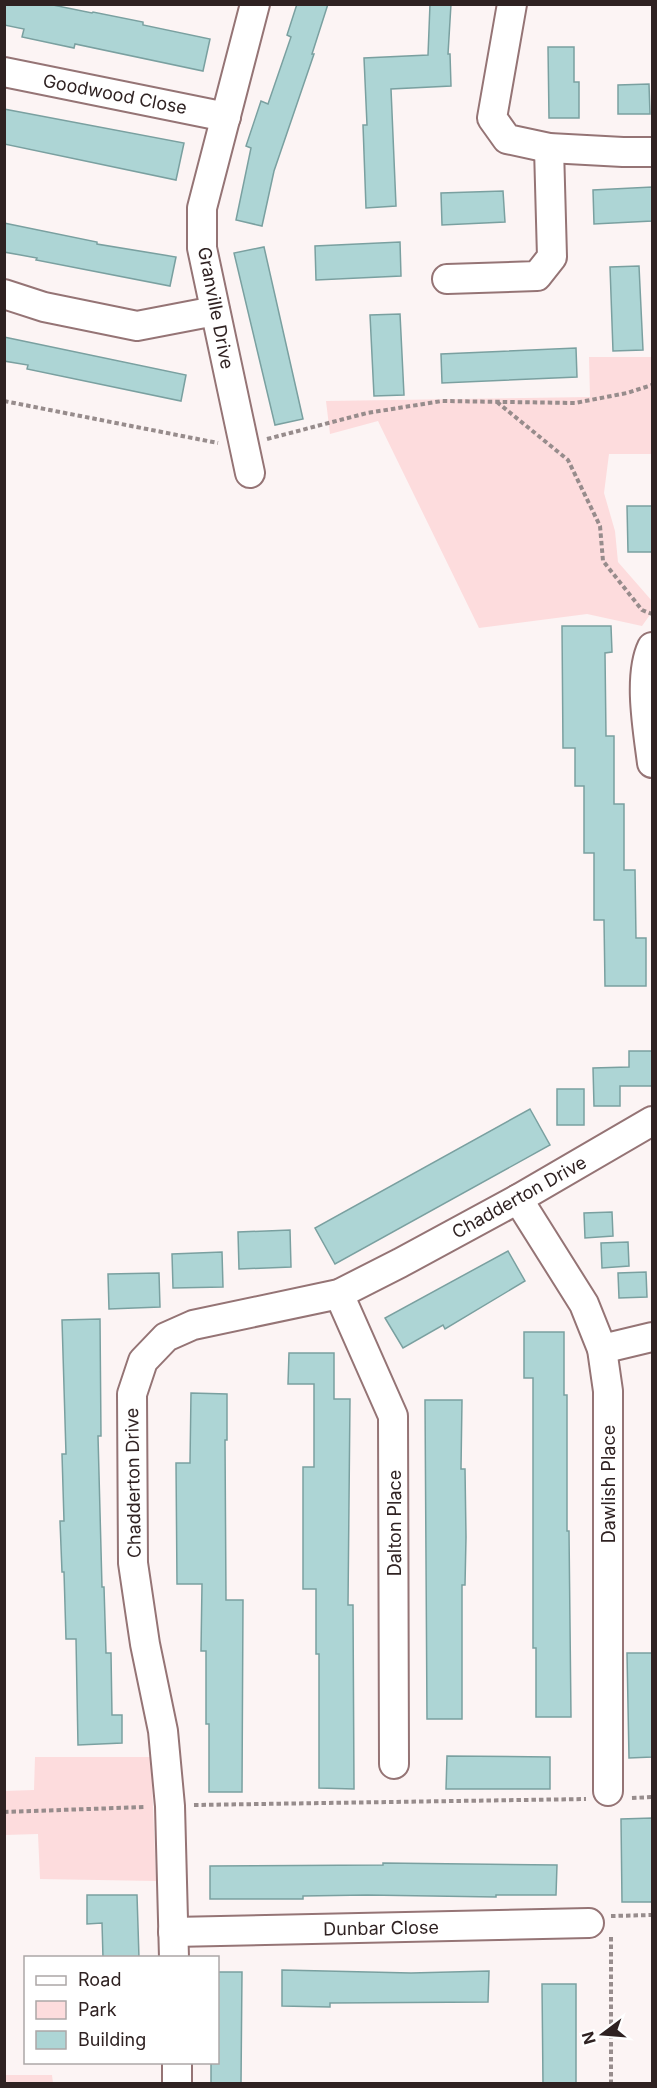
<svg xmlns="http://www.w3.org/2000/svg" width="657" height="2088" font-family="Inter,sans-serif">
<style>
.green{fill:#fddcdd}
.building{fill:#add5d5;stroke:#7aa0a0;stroke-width:1.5}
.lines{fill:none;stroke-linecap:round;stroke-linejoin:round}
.minor-casing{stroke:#957475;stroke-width:32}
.path{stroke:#978c8c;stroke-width:4;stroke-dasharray:4.5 3;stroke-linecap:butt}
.minor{stroke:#fff;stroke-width:28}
.labels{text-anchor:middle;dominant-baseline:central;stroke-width:6;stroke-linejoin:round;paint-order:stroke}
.street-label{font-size:18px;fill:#2f2222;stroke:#fff}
</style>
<rect width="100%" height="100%" fill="#fcf4f4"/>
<g class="green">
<path d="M652,354V454H609L604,493L615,531L618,562L652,601V612L642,626L587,614L479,628L378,421L330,434L326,401L590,397L589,357H651Z"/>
<path d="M35,1757H151L156,1881L40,1879L38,1834L5,1835L4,1791L34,1790Z"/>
<path d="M5,2075H52L53,2083H5Z"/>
</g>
<g class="building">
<path d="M4,4H48L92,13L93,12L143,22V25L210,39L203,71L75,44L74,48L22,37L24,29L4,25Z"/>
<path d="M297,4H328L312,54H314L274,171L262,226L236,220L251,148L246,146L261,101L268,104L291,37L287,35Z"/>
<path d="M430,4H451L448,54H450L451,86L391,89L396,206L366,208L363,125H367L364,58L428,55Z"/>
<path d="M548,47H574V82H579V118H549Z"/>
<path d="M649,84L650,114H618V85Z"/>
<path d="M4,109L184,143L176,180L4,144Z"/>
<path d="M652,187V221L594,224L593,190Z"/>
<path d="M503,191L505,222L442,225L441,193Z"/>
<path d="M4,223L97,242V244L176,257L170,286L36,260L37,258L4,252Z"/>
<path d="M400,242L401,276L316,280L315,246Z"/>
<path d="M264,247L303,419L275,425L234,253Z"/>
<path d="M639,266L643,350L613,351L610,267Z"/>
<path d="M400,314L404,395L374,396L370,315Z"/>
<path d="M4,337L186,375L181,401L27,369L28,365L4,361Z"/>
<path d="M576,348L577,377L442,383L441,354Z"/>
<path d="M627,506H652V552H628Z"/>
<path d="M562,626H611L612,652L605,653L606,736H614V804H624V870H635L636,938H646V986H605L604,920H594V853H584V786H575V748H563Z"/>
<path d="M629,1051H652V1086H620V1106H594L593,1068L629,1067Z"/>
<rect x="557" y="1089" width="27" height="36"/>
<path d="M530,1109L550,1145L335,1264L315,1228Z"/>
<path d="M612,1212L613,1236L585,1238L584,1213Z"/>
<path d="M290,1230L291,1267L239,1269L238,1232Z"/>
<path d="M628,1242L629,1266L602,1268L601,1243Z"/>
<path d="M508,1251L525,1281L445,1329L443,1325L403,1348L385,1318Z"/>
<path d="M222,1252L223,1287L173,1288L172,1254Z"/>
<path d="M646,1272L647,1297L619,1298L618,1273Z"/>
<path d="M159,1273L160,1307L109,1309L108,1274Z"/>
<path d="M100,1319L101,1436H98L102,1587H104L106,1653H111L112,1715H122V1743L78,1745L76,1639H66L64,1572H62L60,1521H64L62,1454H66L62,1320Z"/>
<path d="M524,1332H564V1395H567V1531H569L571,1717H536V1648H533V1378H524Z"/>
<path d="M289,1353H334V1399H350L348,1605H353L354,1789L319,1788V1654H316V1589H303V1467H314V1384H288Z"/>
<path d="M191,1393L227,1394V1440H225L226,1600H243L242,1792H209V1724H206V1651H201L202,1584H177L176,1463H190Z"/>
<path d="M425,1400H462L461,1469H465L466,1537L465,1585H462V1719H427Z"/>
<path d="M627,1653H652V1757L629,1758Z"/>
<path d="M447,1756L550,1757V1789H446Z"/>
<path d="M652,1818V1902H622L621,1819Z"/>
<path d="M383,1863L557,1865L556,1895H496V1897L367,1895L303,1896V1899H210V1866L383,1865Z"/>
<path d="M87,1895H137L139,1958H103L102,1923L87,1924Z"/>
<path d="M282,1970L411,1973L489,1971L488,2002L330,2003V2007L282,2006Z"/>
<path d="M218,1972H242L241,2084H211V2062H218Z"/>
<path d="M542,1984H576V2084H543Z"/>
</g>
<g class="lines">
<g class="minor-casing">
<g id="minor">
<path d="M512,4L492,118L507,139L549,148L623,152H652"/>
<path d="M4,72L226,117"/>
<path d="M447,279L537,276L552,257L549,148"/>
<path d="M4,294L44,307L137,326L215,311"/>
<path d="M250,473L202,248V208L255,4"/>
<path d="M652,647C638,676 648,731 652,763"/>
<path d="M518,1199L584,1304L602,1349L608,1391V1791"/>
<path d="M339,1294L393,1416L394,1764"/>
<path d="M602,1349L652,1337"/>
<path d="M173,1932L589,1923"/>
<path d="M174,1958L170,1806L163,1731L145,1644L133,1563L132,1394L143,1361L166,1337L193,1325L339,1294L400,1263L518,1199L652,1121"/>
<path d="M177,2062V2084"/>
</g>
</g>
<g class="path">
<path d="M4,401L218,443"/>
<path d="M497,402L568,460L600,526L603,561L642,610L652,614"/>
<path d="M267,439L367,413L442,401L575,403L627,393L652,385"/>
<path d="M632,1798L652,1797"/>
<path d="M194,1805L586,1799"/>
<path d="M4,1812L145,1807"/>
<path d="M611,1916L652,1915"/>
<path d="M611,1937V2084"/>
</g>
<use href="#minor" class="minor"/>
</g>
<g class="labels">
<g class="street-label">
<text transform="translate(115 94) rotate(11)">Goodwood Close</text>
<text transform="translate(216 308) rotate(79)">Granville Drive</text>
<text transform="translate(519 1197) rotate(-29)">Chadderton Drive</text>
<text transform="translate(133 1483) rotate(-91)">Chadderton Drive</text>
<text transform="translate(608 1484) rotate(-90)">Dawlish Place</text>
<text transform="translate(394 1523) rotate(-90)">Dalton Place</text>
<text transform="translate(381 1928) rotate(-1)">Dunbar Close</text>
</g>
</g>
<rect width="657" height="2088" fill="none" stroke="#2f2222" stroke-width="12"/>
<rect x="24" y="1956" width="195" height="108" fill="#ffffff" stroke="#aca7a7" stroke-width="1.5"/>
<rect x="36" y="1976" width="30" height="9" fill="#ffffff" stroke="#aca7a7" stroke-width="1.5"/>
<text x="78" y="1986" font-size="18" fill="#2f2222">Road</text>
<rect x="36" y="2001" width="30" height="18" fill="#fddcdd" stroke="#aca7a7" stroke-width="1.5"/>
<text x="78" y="2016" font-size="18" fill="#2f2222">Park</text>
<rect x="36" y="2031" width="30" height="18" fill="#add5d5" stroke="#aca7a7" stroke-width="1.5"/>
<text x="78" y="2046" font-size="18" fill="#2f2222">Building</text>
<g transform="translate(603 2034) rotate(254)" stroke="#ffffff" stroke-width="4.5" paint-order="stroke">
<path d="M0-4.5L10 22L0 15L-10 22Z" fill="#2f2222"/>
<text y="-9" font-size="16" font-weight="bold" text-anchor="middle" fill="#2f2222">N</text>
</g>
</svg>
